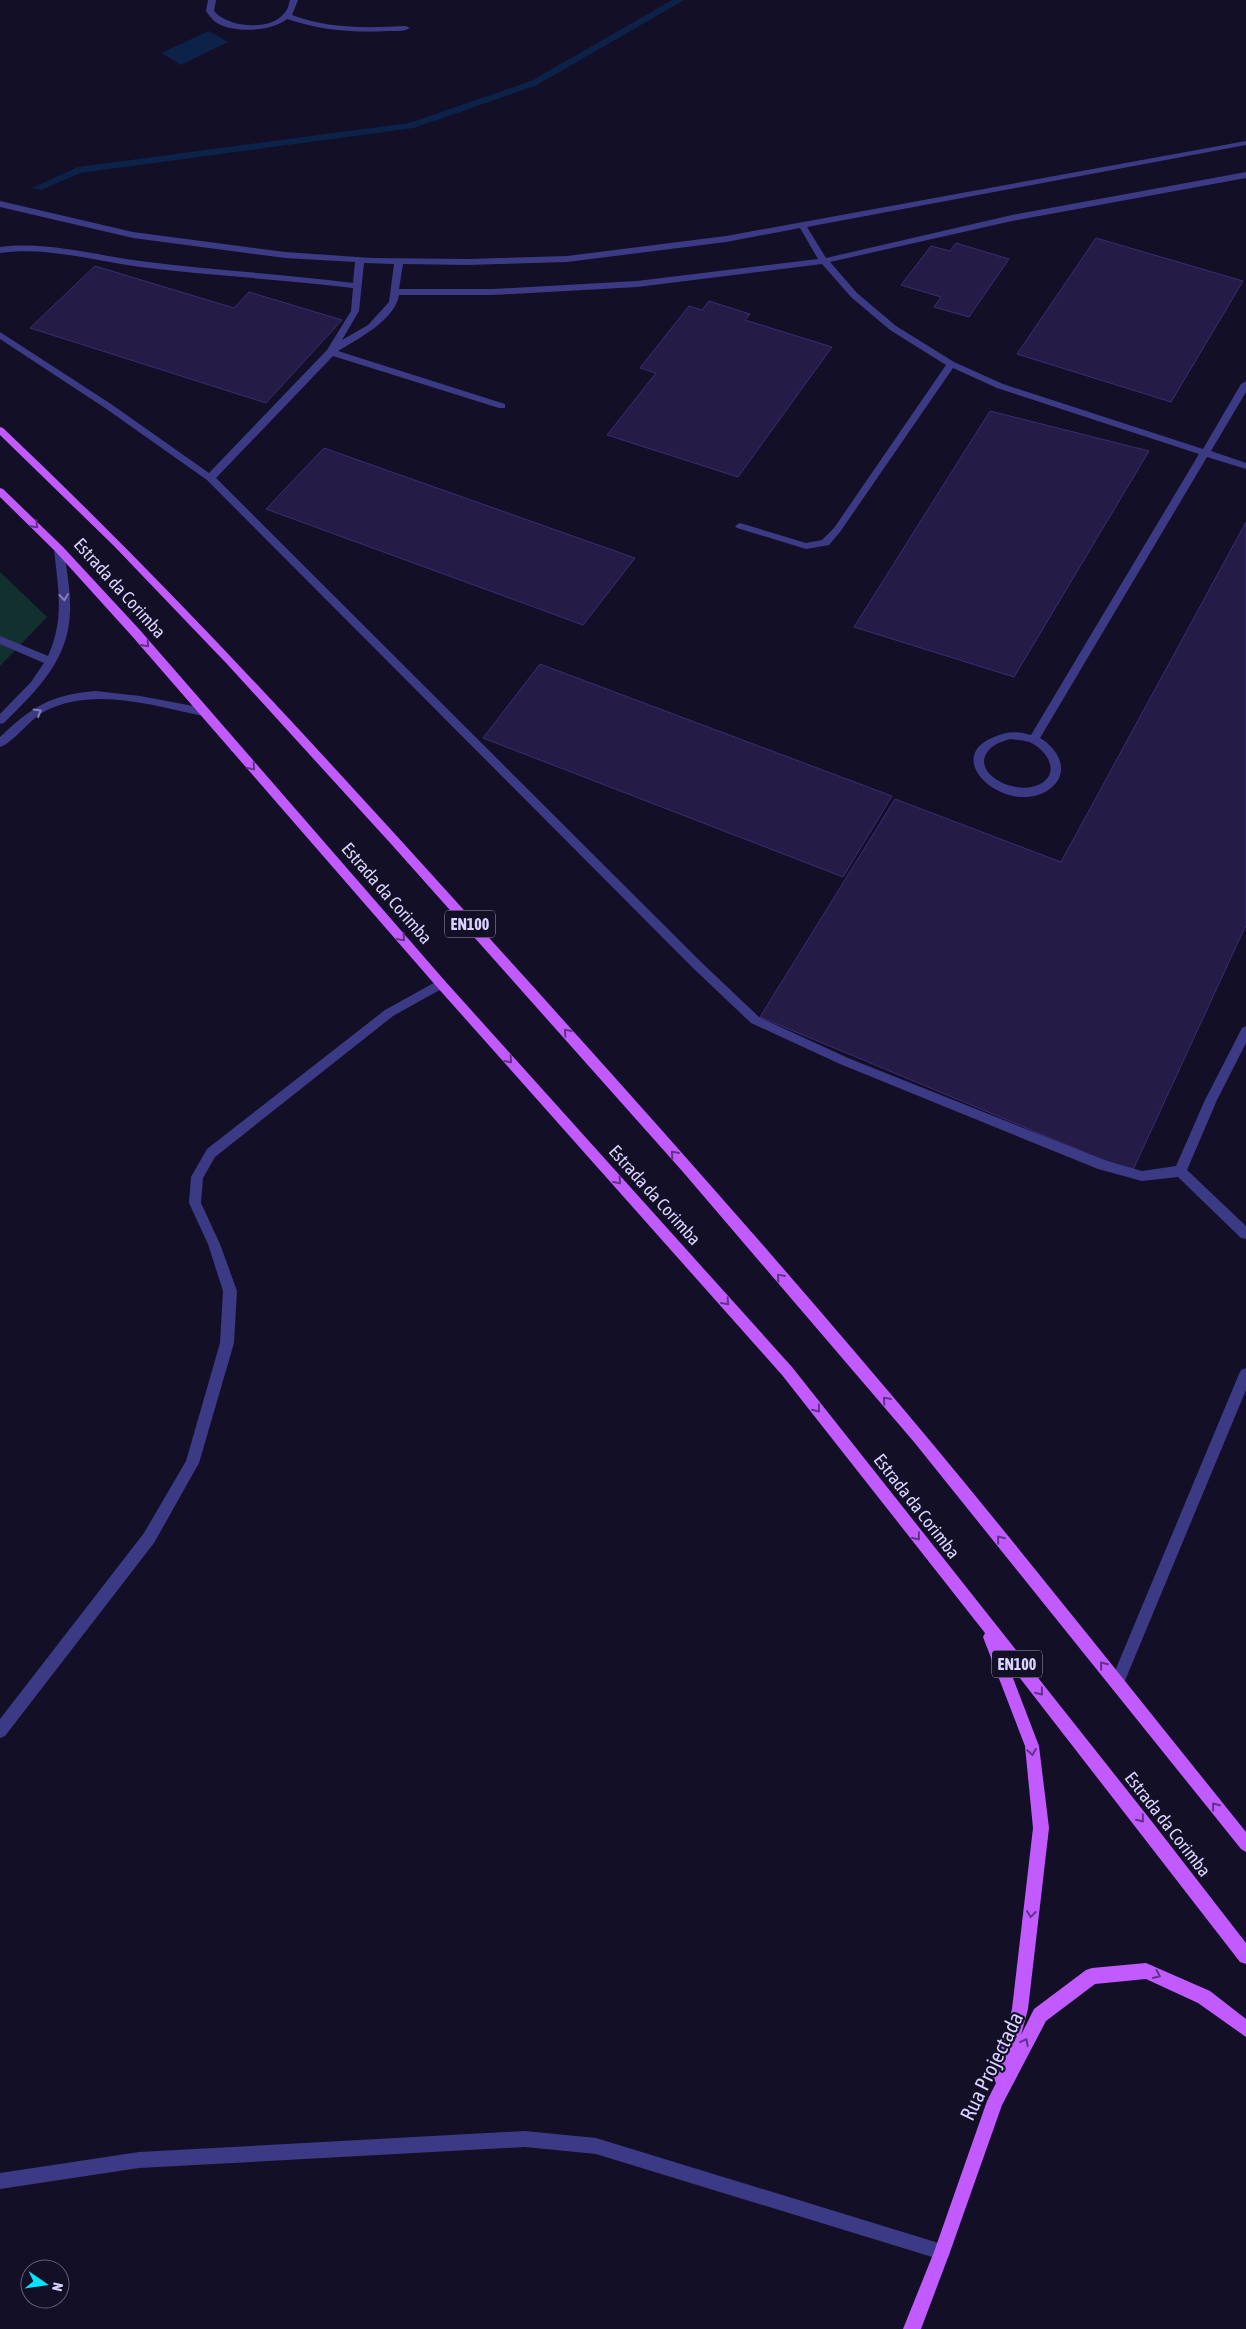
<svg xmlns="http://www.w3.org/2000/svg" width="1246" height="2329" font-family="'Asap Condensed',sans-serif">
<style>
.green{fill:#12302f}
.water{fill:#0c2248}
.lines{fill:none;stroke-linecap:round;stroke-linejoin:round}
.stream{fill:#0c2248;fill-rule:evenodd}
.building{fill:#241b47;stroke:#3b2d73}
.minor{fill:#3d3a85;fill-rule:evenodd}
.major{fill:#c25bff;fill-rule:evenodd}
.oneway{stroke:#623188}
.oneway2{stroke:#837fbc}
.labels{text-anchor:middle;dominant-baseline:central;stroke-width:4.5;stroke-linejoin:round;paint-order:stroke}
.shield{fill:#130f26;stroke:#9e99be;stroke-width:1}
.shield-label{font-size:16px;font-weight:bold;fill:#d9d4ff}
.street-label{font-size:18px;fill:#d9d4ff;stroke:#130f26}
.near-street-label{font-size:21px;fill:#d9d4ff;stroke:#130f26}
</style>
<rect width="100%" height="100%" fill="#130f26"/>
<path class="green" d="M0,572L47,617L0,666Z"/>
<path class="water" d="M209,31L228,42L181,65L161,53Z"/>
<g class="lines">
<path class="stream" d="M672,0H684L537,85L414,128L80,173L41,190L32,188L78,167L409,123L531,81Z"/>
</g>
<g class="building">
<path d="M1096,238L1243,281L1171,402L1017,354Z"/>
<path d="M956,243L1009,259L969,317L934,307L941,297L901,285L931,246L950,251Z"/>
<path d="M95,266L234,308L249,292L342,320L266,403L30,328Z"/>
<path d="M709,301L750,314L745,320L832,347L738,477L607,435L656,373L640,368L689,306L702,310Z"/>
<path d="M990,411L1149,451L1014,677L854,627Z"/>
<path d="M324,448L635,558L583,625L266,509Z"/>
<path d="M1246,522V925L1132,1172L760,1017L895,799L1061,862Z"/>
<path d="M540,664L892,796L843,877L483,738Z"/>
</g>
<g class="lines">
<g class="minor">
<path d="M208,0H216L214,11C228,28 273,32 286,11C288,9 289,3 290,0H298L292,15C329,29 367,28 406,26L410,28C404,32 395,31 387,31C353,33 320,30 287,19C271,32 231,34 214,21C211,18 208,14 206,11Z"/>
<path d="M1246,141V145L807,227L826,258L1012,215L1246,172V178L1012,221L830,262L857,293L896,326L954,362L1003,384L1203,449L1241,384L1246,381V392L1211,451L1246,463V469L1207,457L1040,738C1058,748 1071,772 1051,788C1010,820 938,759 994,737C1007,731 1017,731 1031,735L1199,454L997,388L953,368L840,532L829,545L806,549L737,528L735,526L740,523L806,543L822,540L834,528L946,365L890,330L851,297L822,264L637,287L493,295H399C395,320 358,339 338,351L505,404V408H499L333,356L216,478L701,962L759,1017L848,1058L1104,1160L1142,1171L1176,1166L1205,1100L1242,1028L1246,1026V1043L1217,1100L1187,1170L1246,1226V1239L1241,1238L1178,1177L1142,1181L1098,1169L840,1064L751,1023L693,968L207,480L105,408L0,339V332L111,404L209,473L327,350L351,311L353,288C282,279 211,276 140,267C94,261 47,246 0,253V247C47,241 94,255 140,261C211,270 282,274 353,283L355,262L285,258L133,238L0,207V201L133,232L285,252L372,258L467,259L567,256L726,236ZM800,228L818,259L637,281L493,289H399L403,264L467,265L567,262L726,242ZM364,263L394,264L389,302L368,325L342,340L359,311ZM1010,739C1016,740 1023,740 1029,742C1045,748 1061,771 1042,783C1017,799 964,771 992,747C997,743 1004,741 1010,739Z"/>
<path d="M59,546L64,549C66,569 71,590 70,611C69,660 37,690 4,723L0,724V714L31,682L44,663L0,644V636L48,656C65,619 58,588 54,549Z"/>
<path d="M96,691L140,696L204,708L209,712L204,716C153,706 95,686 45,711C30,719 13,743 0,747V737C33,706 50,695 96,691Z"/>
<path d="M441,979L445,981L447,984L445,987L393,1016L215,1157L203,1178L201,1203L220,1244L237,1291L234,1343L199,1463L154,1543L5,1736L0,1738V1719L144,1533L186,1461L220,1343L223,1291L208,1244L189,1203L191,1177L207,1149L385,1010Z"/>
<path d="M1246,1368V1390L1124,1683L1122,1688L1117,1690L1112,1688L1110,1683L1239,1374L1241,1370Z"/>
<path d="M525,2131L596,2138L942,2244L948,2246L950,2252L948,2258L942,2260L596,2154L525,2147L139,2168L0,2189V2173L139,2152Z"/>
</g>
<g class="major">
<path d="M0,427L3,428C168,584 320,751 472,919C626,1089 779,1260 926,1436C1034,1566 1140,1700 1246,1832V1852L1241,1849L914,1442L683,1172L392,845L227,664L114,546L0,435Z"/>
<path d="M0,488L3,489L63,547L139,629L445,981L792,1367L1153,1823L1246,1943V1964L1240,1962L1006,1660L1039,1746L1049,1828L1028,2009L1021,2035L1034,2009L1086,1970L1092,1968L1146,1963L1210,1991L1246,2019V2037L1198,2003L1146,1979L1095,1984L1046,2021L1002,2105L950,2252L921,2329H903L934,2252L987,2101L996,2083L993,2077L1012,2009L1033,1828L1025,1746L983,1637L985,1633L782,1375L437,987L131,635L55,551L0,497Z"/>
</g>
</g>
<defs><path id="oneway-chevron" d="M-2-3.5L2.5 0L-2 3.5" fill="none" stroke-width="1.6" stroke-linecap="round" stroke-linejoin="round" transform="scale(1.25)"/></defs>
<g class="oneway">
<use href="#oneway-chevron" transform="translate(35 525) rotate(45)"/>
<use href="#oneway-chevron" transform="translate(146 644) rotate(49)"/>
<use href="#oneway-chevron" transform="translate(252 767) rotate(49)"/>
<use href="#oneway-chevron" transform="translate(402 938) rotate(49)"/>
<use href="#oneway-chevron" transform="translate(567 1032) rotate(-132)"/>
<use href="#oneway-chevron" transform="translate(509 1060) rotate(48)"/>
<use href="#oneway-chevron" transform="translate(674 1154) rotate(-131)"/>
<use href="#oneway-chevron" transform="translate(618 1181) rotate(48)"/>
<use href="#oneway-chevron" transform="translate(780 1277) rotate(-131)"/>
<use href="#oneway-chevron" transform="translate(726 1302) rotate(48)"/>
<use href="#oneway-chevron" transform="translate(886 1400) rotate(-131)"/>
<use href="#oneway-chevron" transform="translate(817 1409) rotate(52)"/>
<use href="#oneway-chevron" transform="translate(917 1537) rotate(52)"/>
<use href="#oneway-chevron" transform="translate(1000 1539) rotate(-129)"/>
<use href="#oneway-chevron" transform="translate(1103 1665) rotate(-129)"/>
<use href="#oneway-chevron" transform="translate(1040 1692) rotate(51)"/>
<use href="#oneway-chevron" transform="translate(1032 1752) rotate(81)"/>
<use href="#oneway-chevron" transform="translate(1215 1806) rotate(-129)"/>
<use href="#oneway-chevron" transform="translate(1141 1819) rotate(51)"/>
<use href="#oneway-chevron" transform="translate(1031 1914) rotate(97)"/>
<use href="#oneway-chevron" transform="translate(1157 1975) rotate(24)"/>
<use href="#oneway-chevron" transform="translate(1025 2042) rotate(-62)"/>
</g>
<g class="oneway2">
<use href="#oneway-chevron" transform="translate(64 597) rotate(84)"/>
<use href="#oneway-chevron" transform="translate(38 712) rotate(-31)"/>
</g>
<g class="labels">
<g class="shield">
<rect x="445" y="910.5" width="50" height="27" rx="4"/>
<rect x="992" y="1650.5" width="50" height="27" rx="4"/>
</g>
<g class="shield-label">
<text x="470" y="924">EN100</text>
<text x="1017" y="1664">EN100</text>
</g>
<g class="street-label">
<text transform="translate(120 588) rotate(48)">Estrada da Corimba</text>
<text transform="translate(387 893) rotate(49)">Estrada da Corimba</text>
<text transform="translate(655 1195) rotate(48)">Estrada da Corimba</text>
<text transform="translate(917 1506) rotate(52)">Estrada da Corimba</text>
<text transform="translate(1168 1824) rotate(52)">Estrada da Corimba</text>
</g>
<g class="near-street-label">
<text transform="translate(991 2066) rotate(-64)">Rua Projectada</text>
</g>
</g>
<g transform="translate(45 2284) rotate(103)"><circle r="24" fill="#130f26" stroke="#625e7d"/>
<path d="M0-4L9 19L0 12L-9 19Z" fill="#00e5ff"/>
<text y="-8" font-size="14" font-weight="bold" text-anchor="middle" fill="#d9d4ff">N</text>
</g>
</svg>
